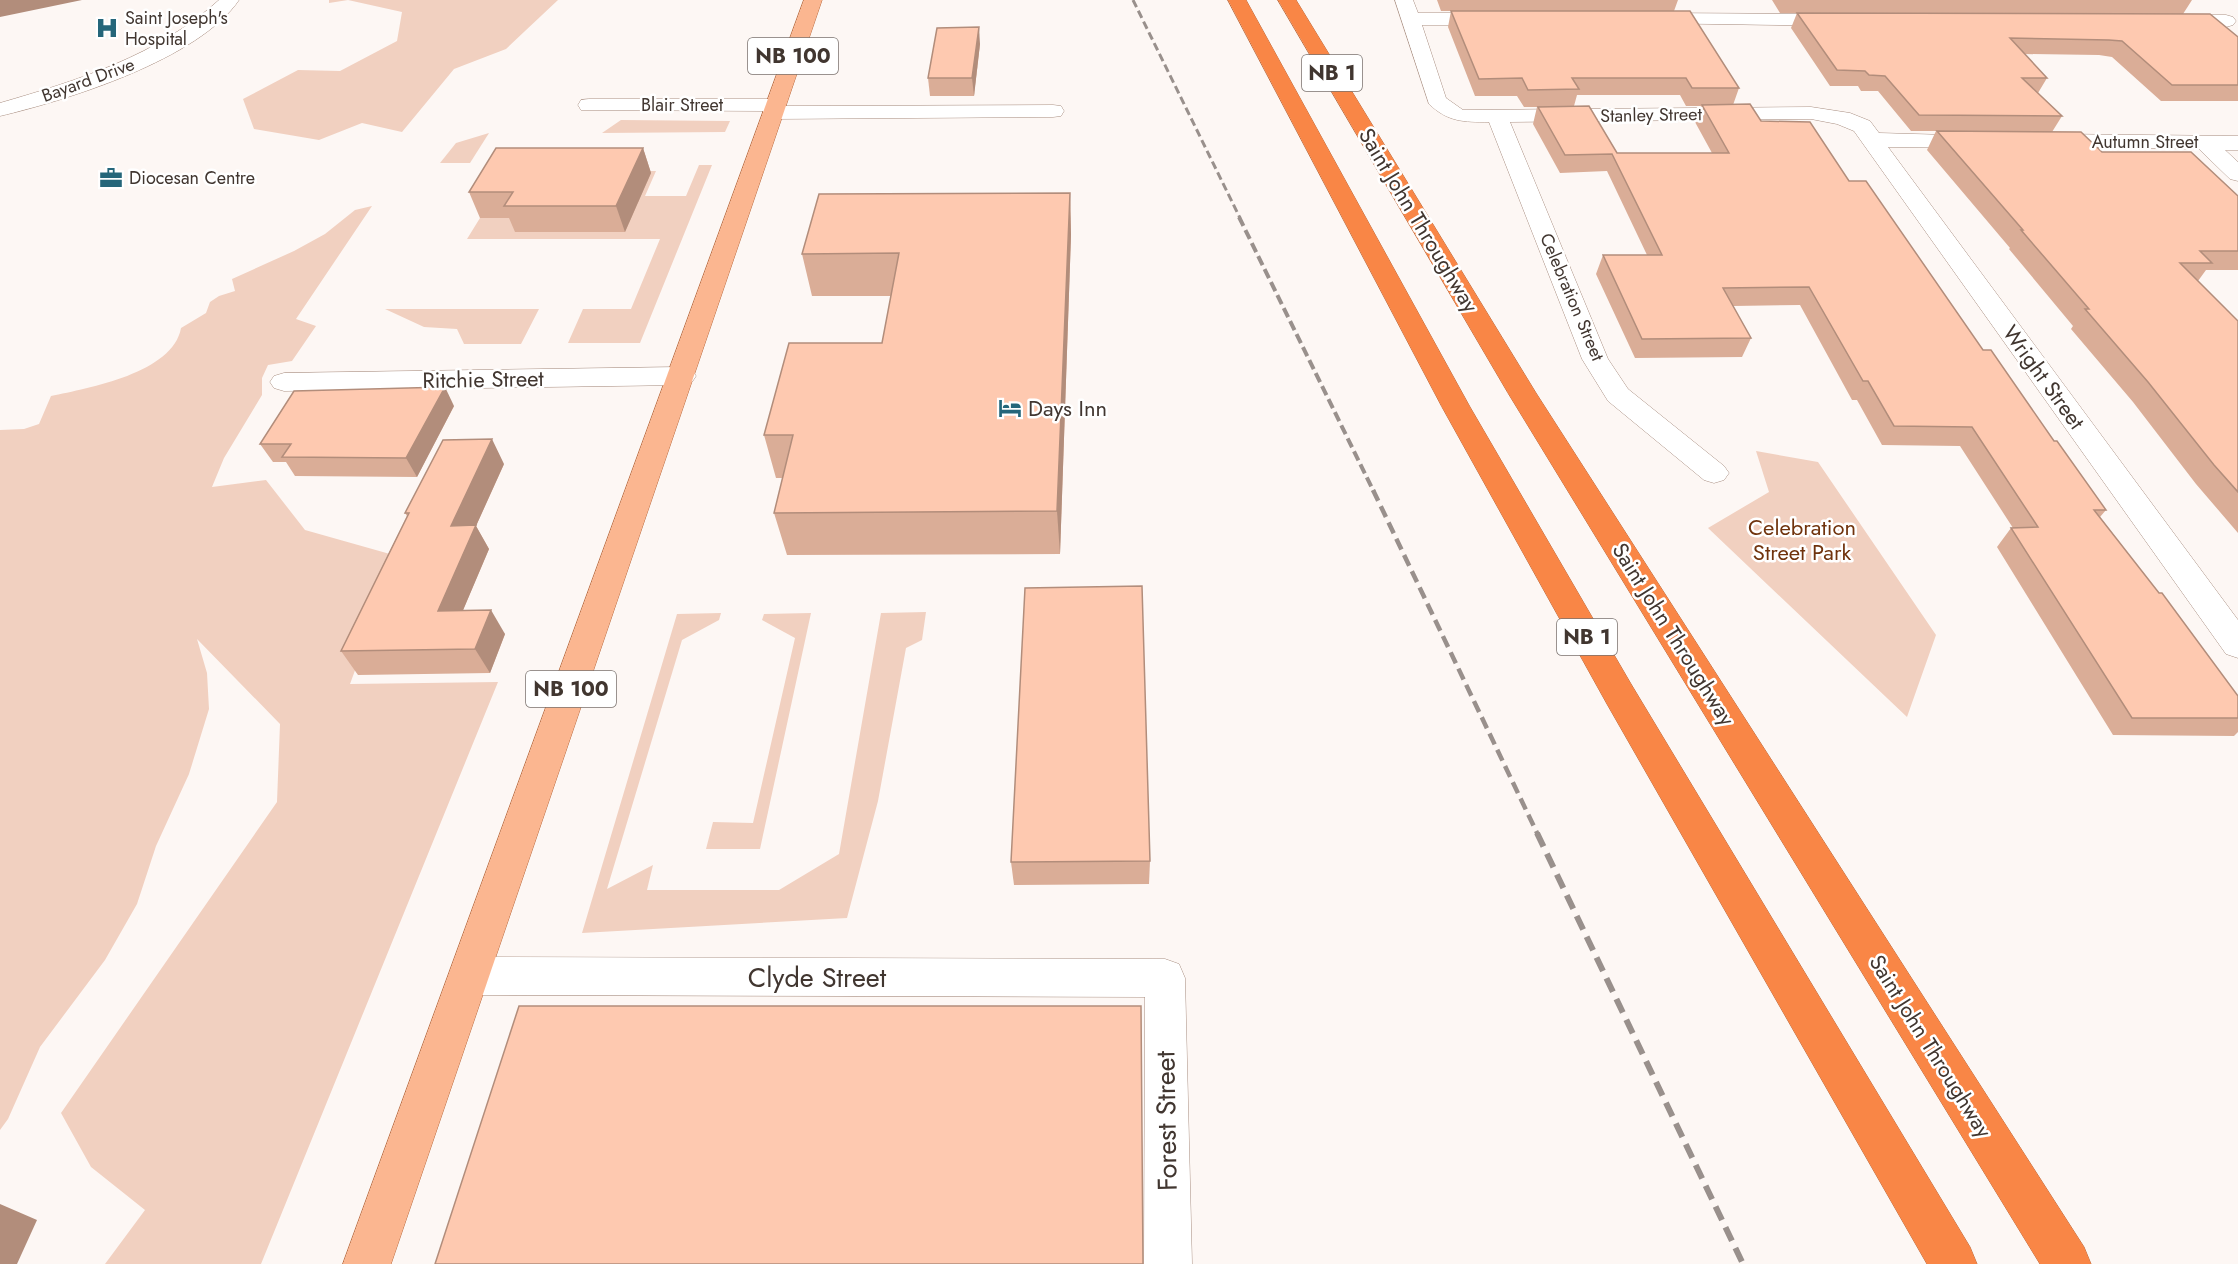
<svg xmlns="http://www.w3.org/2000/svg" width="2238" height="1264" font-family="Jost,sans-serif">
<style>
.green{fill:#f1d0c0}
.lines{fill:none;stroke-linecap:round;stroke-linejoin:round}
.minor-casing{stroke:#a98f82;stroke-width:1}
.primary-casing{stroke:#b96a3e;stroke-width:1}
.motorway-casing{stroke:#b96a3e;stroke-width:1}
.minor{fill:#fff;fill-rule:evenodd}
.primary{fill:#fbb690;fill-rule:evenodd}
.motorway{fill:#f98646;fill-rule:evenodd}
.rail-far3{stroke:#99908c;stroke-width:3;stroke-dasharray:8 4;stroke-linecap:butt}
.rail-far2{stroke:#99908c;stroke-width:4;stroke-dasharray:10 4.5;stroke-linecap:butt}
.rail-far1{stroke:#99908c;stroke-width:4.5;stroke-dasharray:12 6;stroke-linecap:butt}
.rail{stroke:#99908c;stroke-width:6;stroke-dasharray:15 8;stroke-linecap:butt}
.wall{fill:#daad97;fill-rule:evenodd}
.shaded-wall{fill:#b28d7b}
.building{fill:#fec9b0;stroke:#b28d7b;stroke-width:1.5}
.labels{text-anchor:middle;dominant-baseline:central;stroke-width:5;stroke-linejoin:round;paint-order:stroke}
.far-poi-label{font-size:18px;fill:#413630;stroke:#fff;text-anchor:start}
.far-street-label{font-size:18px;fill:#413630;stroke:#fff}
.shield{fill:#fff;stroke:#7a726e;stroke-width:1.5}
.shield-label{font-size:21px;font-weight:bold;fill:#413630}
.street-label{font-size:22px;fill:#413630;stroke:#fff}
.poi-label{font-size:22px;fill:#413630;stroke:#fff;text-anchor:start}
.park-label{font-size:22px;fill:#70330d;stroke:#fff}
.near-street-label{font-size:27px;fill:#413630;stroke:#fff}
</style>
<rect width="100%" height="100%" fill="#fdf7f4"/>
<g class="green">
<path d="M329,0H558L506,49L454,69L402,132L362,123L319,140L254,129L243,99L298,70L340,71L397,41L402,12L348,0L329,3Z"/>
<path d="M621,120L730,121L725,132L602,133Z"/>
<path d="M489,133L470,163H440L456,143Z"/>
<path d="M699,165H712L640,343H568L583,309H631L660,239H467L480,218H524L627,171H656L645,196H686Z"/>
<path d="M372,206L296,319L316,326L292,361L268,365L262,378V395L224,458L212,487L266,480L305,530L397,556L350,684L498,682L261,1264H105L145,1210L91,1167L61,1113L277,802L280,724L197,639L207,673L209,709L189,774L156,846L137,904L105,960L40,1047L8,1119L0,1130V430L24,429L39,424L51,396C89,388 173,373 181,328L206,313L210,302L219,296L235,291L232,279L294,251L325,234L355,210Z"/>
<path d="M385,309H539L521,344H464L457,329L424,327Z"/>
<path d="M1756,451L1818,462L1936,635L1907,717L1708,528L1769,492Z"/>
<path d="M926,612L922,640L906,648L878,801L847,918L582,933L677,614L721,613L719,620L682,640L607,889L653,865L647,890H779L839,854L881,613Z"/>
<path d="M811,613L760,849H706L713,822L753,823L795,638L762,620L764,614Z"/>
</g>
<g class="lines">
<g class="minor-casing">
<g id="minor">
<path d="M219,0H239C199,59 68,100 0,116V103C79,80 157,56 219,0Z"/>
<path d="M1395,0H1413L1418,13H1495L1502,15L1505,19L1502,23L1495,25H1422L1446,98L1463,110L1811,107L1850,113L1870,121L1879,133L1983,136L1986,141L1983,146L1975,148L1888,147L2238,620V658L2226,654L1854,131L1837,124L1811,119L1510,122L1608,359L1628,389L1724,466L1729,473L1724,480L1714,483L1704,480L1608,401L1582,359L1489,122C1463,122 1448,122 1429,104Z"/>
<path d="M1652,13L1840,14L1847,16L1850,20L1847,24L1840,26L1645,23L1642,19L1645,15Z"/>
<path d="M2174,15H2226L2233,17L2236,21L2233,25L2226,27L2167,25L2164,21L2167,17Z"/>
<path d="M589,99H776L784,100L786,106L1053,105L1061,106L1064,111L1061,116L1053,117L773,119L765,118L763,111L581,110L578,105L581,100Z"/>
<path d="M2048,134L2238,136V150H2225L2238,162V181L2230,179L2199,149L2040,146L2037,141L2040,136Z"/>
<path d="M682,367L692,370L696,376L692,382L682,385L284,391L274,388L270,382L274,376L284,373Z"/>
<path d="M469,957L1165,959L1179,964L1185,978L1192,1264H1144L1145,997L469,995L455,990L449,976L455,962Z"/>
</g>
</g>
<g class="primary-casing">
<path id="primary" d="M804,0H822L391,1264H343Z"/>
</g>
<g class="motorway-casing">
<g id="motorway">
<path d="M1228,0H1246L1470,407L1631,684L1970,1247L1977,1264H1927L1607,704L1442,407Z"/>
<path d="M1278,0H1296L1536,393L2084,1247L2091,1264H2040L1508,393Z"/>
</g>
</g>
<use href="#minor" class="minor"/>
<use href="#primary" class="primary"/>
<use href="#motorway" class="motorway"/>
<path class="rail-far3" d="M1133,0L1240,218"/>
<path class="rail-far2" d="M1239,217L1374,492"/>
<path class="rail-far1" d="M1373,490L1538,835"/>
<path class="rail" d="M1537,833L1743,1264"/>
</g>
<g class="wall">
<path d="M1437,0H1678L1674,11L1739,88L1733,105L1761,121L1849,181L1983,350L2054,441L2106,510L2100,517L2238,696V732L2234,736L2113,735L1997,547L2011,528H2013L1960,446L1882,445L1857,400H1852L1800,305L1733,306L1751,338L1742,357L1635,358L1596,274L1603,255H1647L1607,171L1560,173L1533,124L1537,107H1524L1517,96H1475L1448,27L1451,11H1441ZM1577,95H1680L1686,106H1701L1695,122L1712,153H1617L1574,106Z"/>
<path d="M1772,0H2192L2183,14L2238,37V101H2161L2112,57L2099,55L2024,54L2047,78L2038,93L2062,116L2052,132L2102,152L2238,196V270H2206L2198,281L2238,321V533L2196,484L2133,402L2071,329L2073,326L2009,249L2010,248L1927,150L1936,131H1911L1878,91H1861L1858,86H1830L1791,28L1797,13H1915H1780Z"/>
<path d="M980,44L974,96H930L928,78Z"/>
<path d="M643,148L651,173L625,232H515L509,218H480L469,192Z"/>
<path d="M1070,193L1071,235L1060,554L787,555L774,513L783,478H776L764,435L882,343L891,296H812L802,254Z"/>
<path d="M454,406L417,477L295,476L286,462H273L260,444Z"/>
<path d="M504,464L476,526L489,549L463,610L505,634L490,673L358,675L341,651L407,516L405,513Z"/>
<path d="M1150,861L1149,884L1014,885L1011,862Z"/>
</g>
<g class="shaded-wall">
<path d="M0,0H82L0,17Z"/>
<path d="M979,27L980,44L974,96L972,78Z"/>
<path d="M643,148L651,173L625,232L616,206Z"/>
<path d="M1070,193L1071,235L1060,554L1057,511Z"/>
<path d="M445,387L454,406L417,477L406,458Z"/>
<path d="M492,439L504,464L476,526L489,549L453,634L438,611L451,526Z"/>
<path d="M491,610L505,634L490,673L475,649Z"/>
<path d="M0,1204L37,1220L17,1264H0Z"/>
</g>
<g class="building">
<path d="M1451,11H1690L1739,88H1692L1686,78H1572L1579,89L1528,90L1522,78L1479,79Z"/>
<path d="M1797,13L2210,14L2238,37V85H2172L2122,41L2109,40L2010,38L2047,78H2022L2062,116L1919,115L1885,76L1869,75L1865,71L1837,70Z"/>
<path d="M979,27L972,78H928L937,28Z"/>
<path d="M1750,104L1761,121L1810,122L1849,181H1866L1983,350H1991L2054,441H2057L2106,510H2094L2159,593H2162L2238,696V718H2132L2011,528L2038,527L1972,427L1894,426L1868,381H1863L1809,287L1723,288L1751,338L1642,339L1603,255H1662L1612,154L1565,155L1538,107L1589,106L1617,153H1729L1702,105Z"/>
<path d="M1937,131L2081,132L2102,152H2191L2238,196V251H2200L2212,263H2180L2238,321V492L2214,465L2148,382L2085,309H2089L2021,230H2023Z"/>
<path d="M496,148H643L616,206H504L513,192H469Z"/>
<path d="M1070,193L1057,511L774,513L793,435H764L789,343H882L899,253L802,254L819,194Z"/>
<path d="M445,387L406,458L282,457L291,444H260L294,391Z"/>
<path d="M492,439L451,526L476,525L438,611L491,610L475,649L341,651L409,513H405L443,440Z"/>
<path d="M1142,586L1150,861L1011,862L1025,588Z"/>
<path d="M519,1006H1141L1143,1264H435Z"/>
</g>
<defs>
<g id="hospital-bare" transform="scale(1.8)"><path d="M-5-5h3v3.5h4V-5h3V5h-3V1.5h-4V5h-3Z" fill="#25667a" stroke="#fff" stroke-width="2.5" paint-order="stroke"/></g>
<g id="office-bare" transform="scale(1.8)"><path d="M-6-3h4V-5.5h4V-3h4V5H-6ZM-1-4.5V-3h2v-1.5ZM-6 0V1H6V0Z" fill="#25667a" stroke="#fff" stroke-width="2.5" paint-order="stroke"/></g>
<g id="hotel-bare" transform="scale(1.8)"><path d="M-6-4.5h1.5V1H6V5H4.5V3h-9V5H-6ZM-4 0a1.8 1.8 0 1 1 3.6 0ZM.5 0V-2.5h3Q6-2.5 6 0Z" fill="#25667a" stroke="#fff" stroke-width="2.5" paint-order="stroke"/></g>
</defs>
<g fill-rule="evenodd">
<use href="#hospital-bare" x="107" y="28"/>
<use href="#office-bare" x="111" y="178"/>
<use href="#hotel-bare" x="1010" y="408"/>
</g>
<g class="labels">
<g class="far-poi-label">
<text x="125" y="18">Saint Joseph's<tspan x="125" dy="21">Hospital</tspan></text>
<text x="129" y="178">Diocesan Centre</text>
</g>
<g class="far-street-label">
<text transform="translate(88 80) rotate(-20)">Bayard Drive</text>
<text x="682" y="105">Blair Street</text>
<text transform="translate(1651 115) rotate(-1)">Stanley Street</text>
<text x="2145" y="142">Autumn Street</text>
<text transform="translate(1572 297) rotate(67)">Celebration Street</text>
</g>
<g class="shield">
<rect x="748" y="38" width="90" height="36" rx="4.5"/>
<rect x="1302" y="55" width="60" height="36" rx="4.5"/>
<rect x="1557" y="619" width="60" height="36" rx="4.5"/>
<rect x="526" y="671" width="90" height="36" rx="4.5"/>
</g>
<g class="shield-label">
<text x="793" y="56">NB 100</text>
<text x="1332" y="73">NB 1</text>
<text x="1587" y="637">NB 1</text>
<text x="571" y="689">NB 100</text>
</g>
<g class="street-label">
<text transform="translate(1419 220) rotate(59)">Saint John Throughway</text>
<text transform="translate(2044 377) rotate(54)">Wright Street</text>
<text transform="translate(483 379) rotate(-1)">Ritchie Street</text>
<text transform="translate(1674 634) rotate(58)">Saint John Throughway</text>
<text transform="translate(1931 1046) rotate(58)">Saint John Throughway</text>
</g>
<g class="poi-label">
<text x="1028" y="408">Days Inn</text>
</g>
<g class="park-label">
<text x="1802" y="527">Celebration<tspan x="1802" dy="25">Street Park</tspan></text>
</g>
<g class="near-street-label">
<text x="817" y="977">Clyde Street</text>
<text transform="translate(1166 1121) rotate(-91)">Forest Street</text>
</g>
</g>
</svg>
